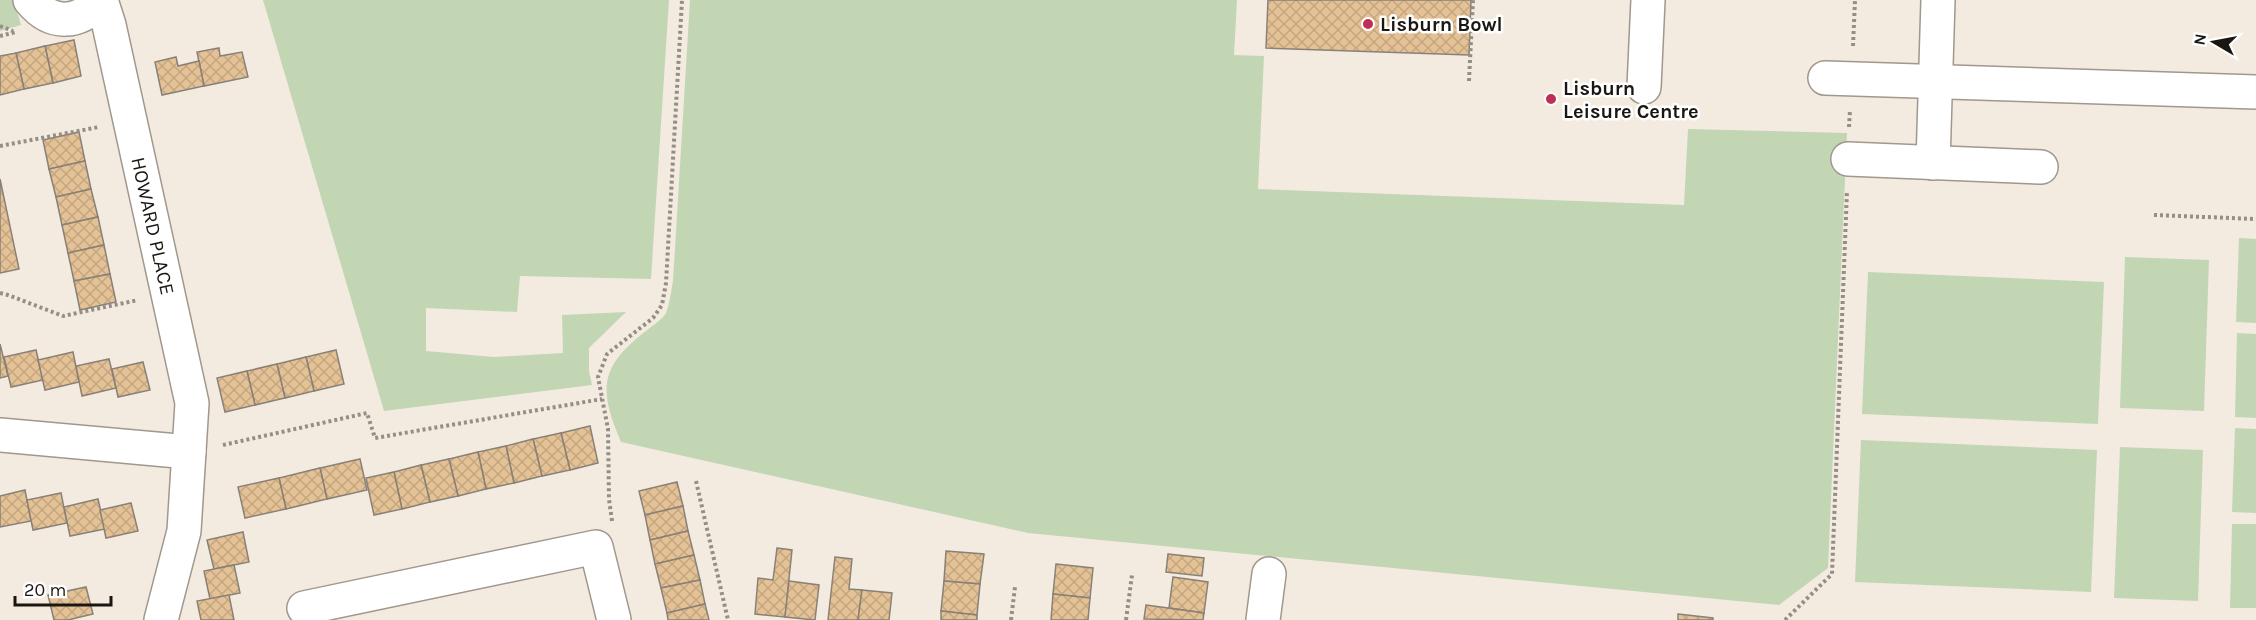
<svg xmlns="http://www.w3.org/2000/svg" width="2256" height="620" font-family="Karla,sans-serif">
<style>
.green{fill:#c3d6b4}
.building{fill:url(#building-cross-hatch);stroke:#898177;stroke-width:1.5}
.lines{fill:none;stroke-linecap:round;stroke-linejoin:round}
.minor-casing{stroke:#a0978d;stroke-width:36}
.path{stroke:#948e86;stroke-width:4;stroke-dasharray:3 3;stroke-linecap:butt}
.minor{stroke:#fff;stroke-width:33}
.poi-dot{fill:#be2e55;stroke:#fff;stroke-width:2}
.labels{text-anchor:middle;dominant-baseline:central;stroke-width:5;stroke-linejoin:round;paint-order:stroke}
.poi-label{font-size:20px;font-weight:bold;fill:#1a1713;stroke:#fff;text-anchor:start}
.street-label{font-size:20px;fill:#1a1713;stroke:#fff}
</style>
<defs>
<pattern id="building-cross-hatch" width="8" height="8" patternUnits="userSpaceOnUse" patternTransform="scale(1.5)"><rect width="8" height="8" fill="#e5c296"/><path d="M0 0l8 8M0 8l8-8" fill="none" stroke="#c4a680"/></pattern>
</defs>
<rect width="100%" height="100%" fill="#f4ebe0"/>
<g class="green">
<path d="M0,0H14L21,25L0,31Z"/>
<path d="M263,0H669L651,279L520,276L517,312L426,308V351L494,357L563,353L562,315L626,312L589,348V371L592,385L384,411Z"/>
<path d="M690,0H1237L1234,55L1264,56L1258,189L1684,205L1688,129L1847,133L1828,568L1779,605L1028,533L621,442C600,393 598,369 642,334C649,328 662,320 666,313C670,303 671,291 673,281Z"/>
<path d="M2239,238L2256,239V323L2236,322Z"/>
<path d="M2125,257L2209,260L2204,411L2120,408Z"/>
<path d="M1868,272L2104,282L2098,424L1862,414Z"/>
<path d="M2237,333L2256,334V418L2235,417Z"/>
<path d="M2235,428L2256,429V513L2232,512Z"/>
<path d="M1861,440L2097,450L2091,592L1855,582Z"/>
<path d="M2120,447L2203,450L2198,601L2114,598Z"/>
<path d="M2232,524H2256V608H2230Z"/>
</g>
<g class="building">
<path d="M1268,0H1471L1469,55L1266,48Z"/>
<path d="M74,40L81,76L53,83L45,46Z"/>
<path d="M45,46L53,83L24,89L16,53Z"/>
<path d="M219,48L220,56L242,52L248,77L204,86L197,52Z"/>
<path d="M16,53L24,89L0,95V56Z"/>
<path d="M176,57L178,66L199,61L204,86L162,95L155,62Z"/>
<path d="M79,132L85,161L49,169L43,140Z"/>
<path d="M85,161L91,189L56,197L49,169Z"/>
<path d="M0,179L19,269L0,273Z"/>
<path d="M91,189L98,217L62,225L56,197Z"/>
<path d="M98,217L104,245L68,253L62,225Z"/>
<path d="M104,245L110,274L74,281L68,253Z"/>
<path d="M110,274L116,302L80,310L74,281Z"/>
<path d="M0,344L8,376L0,378Z"/>
<path d="M36,350L43,380L11,387L4,357Z"/>
<path d="M336,350L344,384L314,391L306,357Z"/>
<path d="M73,352L79,382L45,390L38,360Z"/>
<path d="M306,357L314,391L285,398L277,364Z"/>
<path d="M109,359L116,388L82,396L76,366Z"/>
<path d="M143,362L150,390L118,397L112,369Z"/>
<path d="M277,364L285,398L255,405L247,371Z"/>
<path d="M247,371L255,405L225,412L217,378Z"/>
<path d="M590,426L598,463L570,470L561,433Z"/>
<path d="M561,433L570,470L542,476L533,439Z"/>
<path d="M533,439L542,476L514,483L506,446Z"/>
<path d="M506,446L514,483L486,489L478,452Z"/>
<path d="M478,452L486,489L458,496L449,459Z"/>
<path d="M360,459L367,490L327,499L320,468Z"/>
<path d="M449,459L458,496L430,502L421,465Z"/>
<path d="M421,465L430,502L402,509L394,472Z"/>
<path d="M320,468L327,499L286,509L279,478Z"/>
<path d="M394,472L402,509L374,515L366,478Z"/>
<path d="M279,478L286,509L245,518L238,487Z"/>
<path d="M677,482L683,506L645,515L639,491Z"/>
<path d="M25,490L31,521L0,527V496Z"/>
<path d="M61,493L67,523L33,530L27,500Z"/>
<path d="M98,499L105,529L70,536L64,507Z"/>
<path d="M131,503L138,531L106,538L100,510Z"/>
<path d="M683,506L688,531L650,540L645,515Z"/>
<path d="M688,531L694,555L655,564L650,540Z"/>
<path d="M243,532L249,562L214,569L207,540Z"/>
<path d="M777,548L792,550L785,617L755,614L758,578L773,580Z"/>
<path d="M946,551L984,554L980,584L944,581Z"/>
<path d="M1168,554L1204,558L1202,576L1166,572Z"/>
<path d="M694,555L700,580L661,588L655,564Z"/>
<path d="M835,557L852,559L849,589L862,590L858,620H828Z"/>
<path d="M1056,564L1093,568L1090,598L1053,594Z"/>
<path d="M234,565L240,593L210,599L204,571Z"/>
<path d="M1173,577L1208,582L1204,613L1169,608Z"/>
<path d="M700,580L705,604L667,613L661,588Z"/>
<path d="M789,581L819,585L815,620L785,617Z"/>
<path d="M944,581L980,584L977,615L941,611Z"/>
<path d="M86,587L93,614L68,620H54L48,595Z"/>
<path d="M862,590L892,593L889,620H858Z"/>
<path d="M1053,594L1090,598L1088,620H1051Z"/>
<path d="M229,595L234,620H201L197,601Z"/>
<path d="M705,604L709,620H668L667,613Z"/>
<path d="M1146,605L1204,613L1203,620L1144,619Z"/>
<path d="M941,611L977,615V620H941Z"/>
<path d="M1678,614L1713,618V620H1678Z"/>
</g>
<g class="lines">
<g class="minor-casing">
<g id="minor">
<path id="s1" d="M30,0C52,27 79,24 101,0L109,25L192,403L184,531L161,620"/>
<path d="M1825,78L2256,92"/>
<path d="M1644,87L1648,0"/>
<path d="M1848,159L2041,167"/>
<path d="M1933,163L1938,0"/>
<path d="M0,435L189,452"/>
<path d="M304,608L596,547L614,620"/>
<path d="M1263,620L1269,574"/>
</g>
</g>
<g class="path">
<path d="M0,26L13,31"/>
<path d="M0,36L16,32"/>
<path d="M1853,46L1855,0"/>
<path d="M1469,81L1473,0"/>
<path d="M1849,127L1850,110"/>
<path d="M0,146L99,127"/>
<path d="M2154,215L2256,219"/>
<path d="M0,293L8,295L63,316L138,300"/>
<path d="M223,445L367,413L375,438L602,399"/>
<path d="M696,481L728,620"/>
<path d="M612,521L609,499L608,429L598,377L607,354L653,318L662,305L666,283L682,0"/>
<path d="M1011,620L1015,587"/>
<path d="M1126,620L1132,575"/>
<path d="M1785,620L1832,574L1847,191"/>
</g>
<use href="#minor" class="minor"/>
</g>
<g class="poi-dot">
<circle cx="1368" cy="24" r="6"/>
<circle cx="1551" cy="99" r="6"/>
</g>
<g class="labels">
<g class="poi-label">
<text x="1380" y="24">Lisburn Bowl</text>
<text x="1563" y="88">Lisburn<tspan x="1563" dy="23">Leisure Centre</tspan></text>
</g>
<g class="street-label">
<text stroke="none"><textPath href="#s1" startOffset="315">HOWARD PLACE</textPath></text>
</g>
</g>
<g transform="translate(2214 42) rotate(280)" stroke="#ffffff" stroke-width="4.5" paint-order="stroke">
<path d="M0-4.5L10 22L0 15L-10 22Z" fill="#1a1713"/>
<text y="-9" font-size="16" font-weight="bold" text-anchor="middle" fill="#1a1713">N</text>
</g>
<path d="M15 596v9h96v-9" fill="none" stroke="#1a1713" stroke-width="3"/>
<text x="24" y="596" font-size="18" fill="#1a1713" stroke="#ffffff" stroke-width="4.5" paint-order="stroke">20 m</text>
</svg>
